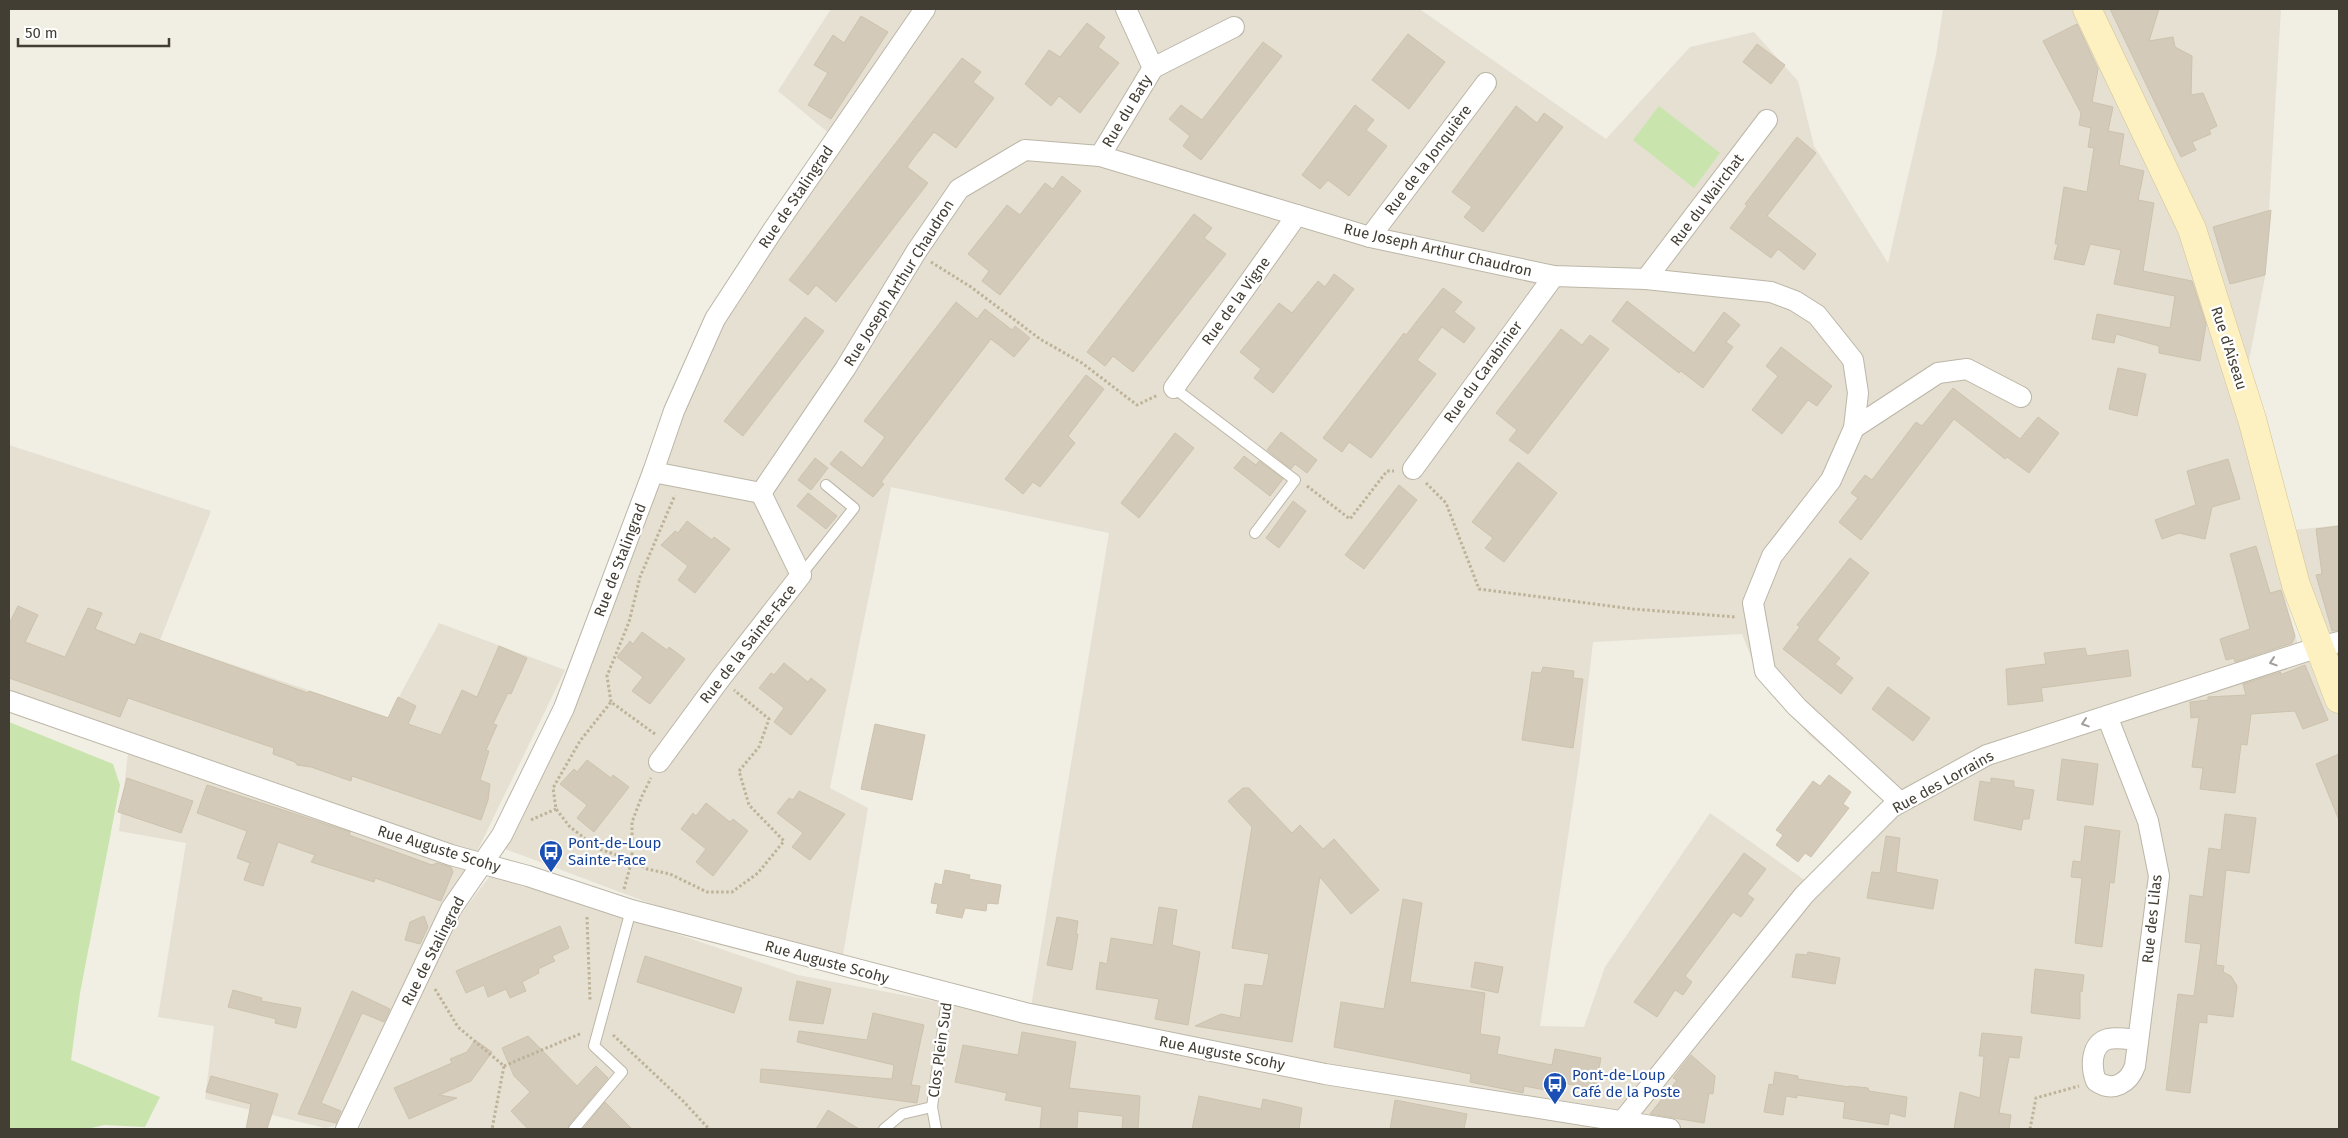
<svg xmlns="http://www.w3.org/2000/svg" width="2348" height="1138" font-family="'Fira Sans',sans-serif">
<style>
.residential{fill:#e5e0d2}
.green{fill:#c9e5ad}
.building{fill:#d3cab9;stroke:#cdc2ad}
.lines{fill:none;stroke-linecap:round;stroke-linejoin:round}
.lane-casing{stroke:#bcb6a7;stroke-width:12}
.street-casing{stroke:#bcb6a7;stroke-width:22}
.secondary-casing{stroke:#d1c394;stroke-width:29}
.path{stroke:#beb298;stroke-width:3;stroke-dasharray:2.5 2.5;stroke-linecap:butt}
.lane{stroke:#fff;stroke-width:10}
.street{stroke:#fff;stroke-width:20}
.secondary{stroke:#fdf1c2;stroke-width:28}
.oneway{stroke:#a19e9a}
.labels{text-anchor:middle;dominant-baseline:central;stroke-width:4.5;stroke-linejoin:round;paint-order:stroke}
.street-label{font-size:15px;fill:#433e34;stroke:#fff}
.transit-label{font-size:15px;fill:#164399;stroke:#fff;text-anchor:start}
</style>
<rect width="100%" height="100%" fill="#f1eee4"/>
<g class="residential">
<path d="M831,9L1421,10L1606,139L1690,47L1754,32L1798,81L1814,146L1888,263L1936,55L1943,9H2281L2265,277L2242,397L2261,509L2298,645L1888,802L1810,736L1760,679L1742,634L1593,642L1580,756L1540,1026L1584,1027L1605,967L1710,813L1806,881L1613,1114L1351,1071L1031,1007L1109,533L891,487L830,788L868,808L842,961L764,946L505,849L518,824L718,325L836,139L778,91Z"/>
<path d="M9,445L211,511L160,640L388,717L439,623L565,670L471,864L338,1125L325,1128L205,1099L214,1026L158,1017L186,843L119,831L128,753L9,709Z"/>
<path d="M2339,525V1129H1623L1764,947L1880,822L1956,777L2094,721L2315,654L2294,530Z"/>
<path d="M493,872L798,975L1589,1126L1590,1129H359L451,927Z"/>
</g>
<g class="green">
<path d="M1659,106L1720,153L1694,188L1633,140Z"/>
<path d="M9,722L113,764L120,785L80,993L71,1060L160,1097L145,1127L104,1125L87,1129H9Z"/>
</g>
<g class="building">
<path d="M2110,9H2159L2149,41L2173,37L2175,47L2192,56L2191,95L2203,93L2217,126L2209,130L2211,134L2192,142L2196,150L2181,157Z"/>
<path d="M861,16L888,32L831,119L808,105L828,73L814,65L833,35L844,43Z"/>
<path d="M1087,23L1105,37L1098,47L1119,63L1080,113L1059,96L1051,106L1025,84L1049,50L1060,57Z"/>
<path d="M2077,24L2098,69L2092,102L2113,107L2108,131L2124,134L2119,165L2144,171L2138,200L2154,203L2143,271L2192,281L2206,324L2200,361L2159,353V346L2116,334L2114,343L2092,339L2097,314L2170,328L2175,296L2114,284L2121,250L2090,244L2084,265L2054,259L2058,244H2055L2064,187L2087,192L2094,148L2088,147L2091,128L2079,125L2081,113L2043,41Z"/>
<path d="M1408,34L1445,62L1409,109L1372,80Z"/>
<path d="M1263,42L1282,56L1201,160L1183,146L1190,136L1169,119L1181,105L1202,120Z"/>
<path d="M1757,44L1785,65L1771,84L1743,62Z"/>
<path d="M962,58L981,72L973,82L994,98L956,148L934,132L915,156L907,167L928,183L836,302L816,285L808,295L789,280Z"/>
<path d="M1355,105L1374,120L1366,130L1387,146L1349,196L1328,180L1320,189L1302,175Z"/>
<path d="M1516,106L1537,123L1544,113L1563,127L1483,232L1464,217L1472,207L1452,192Z"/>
<path d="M1797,137L1816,153L1767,216L1816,254L1804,270L1778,249L1771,258L1730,228L1747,206L1745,204Z"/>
<path d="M1062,176L1081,191L1000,295L982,281L989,271L968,254L1007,205L1020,215L1045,183L1053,189Z"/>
<path d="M2271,210L2265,275L2230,284L2213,227Z"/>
<path d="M1194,214L1212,228L1204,238L1226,254L1133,372L1113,356L1105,366L1087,352Z"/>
<path d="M1334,274L1354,289L1273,393L1254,378L1261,369L1240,352L1279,303L1292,313L1318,281L1325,287Z"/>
<path d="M1443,288L1462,302L1454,312L1475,328L1464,343L1442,327L1417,360L1436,374L1371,458L1349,442L1342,452L1323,438L1404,333L1406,335Z"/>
<path d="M1627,301L1694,353L1724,312L1740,325L1726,342L1733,347L1703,388L1681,371L1679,373L1612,321Z"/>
<path d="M956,302L977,319L985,309L1012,330L1015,326L1030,338L1014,357L991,339L881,482L884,484L873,497L830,464L841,451L862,468L885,437L864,421Z"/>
<path d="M805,317L824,331L743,436L724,421Z"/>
<path d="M1561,329L1582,345L1590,335L1609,349L1528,454L1509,440L1517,430L1496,413Z"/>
<path d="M1781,347L1832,386L1817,406L1808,400L1782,434L1752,410L1778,376L1766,366Z"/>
<path d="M2118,368L2146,374L2137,416L2109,409Z"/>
<path d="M1086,375L1104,389L1068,436L1075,443L1040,487L1033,482L1023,494L1005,479Z"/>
<path d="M1953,388L2020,439L2038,417L2059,433L2029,473L2007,457L2005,459L1954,419L1861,540L1839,522L1858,498L1851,493L1865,475L1872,480L1916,422L1922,426Z"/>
<path d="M1281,432L1317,460L1307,473L1295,464L1291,469L1267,450Z"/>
<path d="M1175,433L1194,448L1139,518L1121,503Z"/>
<path d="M1244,456L1256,465L1259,461L1283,479L1270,496L1234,468Z"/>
<path d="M815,458L828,468L811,490L798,480Z"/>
<path d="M2228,459L2240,499L2212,507L2205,539L2179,533L2162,539L2155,520L2196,505L2187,471Z"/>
<path d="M1518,462L1557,493L1504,562L1485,548L1493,538L1472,522Z"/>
<path d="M1399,485L1417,500L1364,569L1345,555Z"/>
<path d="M808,493L837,516L826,529L797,506Z"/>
<path d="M1293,501L1306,511L1279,548L1266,538Z"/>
<path d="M687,521L712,540L714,537L730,549L695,593L678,580L688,566L661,545L675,531L678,533Z"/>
<path d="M2339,526V630L2332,631L2316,575L2322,574L2316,529Z"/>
<path d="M2256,546L2270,593L2281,590L2295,636L2292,643L2235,662L2234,658L2226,660L2220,639L2250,629L2230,554Z"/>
<path d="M1850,558L1869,573L1817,640L1840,658L1835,664L1853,678L1841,694L1783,649L1800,627L1797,625Z"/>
<path d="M18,606L38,615L25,642L65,657L88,608L102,613L95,629L135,645L140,633L308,693L309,691L388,718L398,697L416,706L408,724L441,735L462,690L477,697L499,646L527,658L511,694L508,693L493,724L497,725L486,750L489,751L480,780L490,784L488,800L481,820L352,776L351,781L311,767L297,765L295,762L273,754L274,748L128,698L120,717L9,678V624Z"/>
<path d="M642,632L667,650L669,647L685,659L650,704L632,691L643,677L617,657L630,641L633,644Z"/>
<path d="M2085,648L2087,656L2128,650L2131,676L2041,688L2043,701L2008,705L2006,669L2046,664L2044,653Z"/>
<path d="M784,663L808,682L811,678L826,690L791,735L774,722L784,708L759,688L771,673L774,675Z"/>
<path d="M2305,665L2328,720L2303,729L2295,711L2251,714L2247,745L2241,744L2235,793L2200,789L2203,768L2192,767L2199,717L2191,718L2190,702L2208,700V697L2246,695L2243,684L2281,672L2280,675Z"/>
<path d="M1543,667L1574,671L1573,678L1583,679L1573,748L1522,740L1532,672L1541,673Z"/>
<path d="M1888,687L1930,718L1913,741L1872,709Z"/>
<path d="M875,724L925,735L912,800L861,789Z"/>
<path d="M2339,754V820L2316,764Z"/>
<path d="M2062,759L2098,764L2093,805L2057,800Z"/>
<path d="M587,760L611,778L613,775L629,787L594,832L577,818L587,805L560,784L574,769L577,772Z"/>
<path d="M1829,775L1851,792L1843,804L1849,808L1811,857L1805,853L1798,862L1776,845L1783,835L1776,830L1813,781L1820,786Z"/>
<path d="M127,778L193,801L181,833L118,812Z"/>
<path d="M1991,778L2014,781V787L2034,790L2029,819H2023L2021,830L1974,820L1980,781L1991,783Z"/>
<path d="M207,785L350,832L349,835L432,865L437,863L451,867L453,872L441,901L375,878L374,882L311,862L315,855L278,842L263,886L244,880L250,863L237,858L247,831L197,813Z"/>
<path d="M1243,788H1249L1292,833L1300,825L1323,849L1334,839L1379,890L1351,914L1320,877L1292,1042L1195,1026L1221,1014L1240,1018L1245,984L1263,986L1269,954L1232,948L1252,827L1228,801Z"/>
<path d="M799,791L845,814L810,860L792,847L803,833L777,813L789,798L793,800Z"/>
<path d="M706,803L730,822L733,819L748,831L713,876L696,862L706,849L681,829L693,813L696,816Z"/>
<path d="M2225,814L2256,818L2249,873L2226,870L2216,965L2224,966L2223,972L2231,976L2237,986L2233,1017L2207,1014V1023L2199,1022L2190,1093L2166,1090L2178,994L2194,996L2201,944L2185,942L2190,895L2203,897L2209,848L2221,850Z"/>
<path d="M2085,826L2120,831L2114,883L2110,882L2102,947L2075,943L2082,878L2071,877L2073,861L2081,862Z"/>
<path d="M1886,836L1900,838L1896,872L1938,880L1933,909L1867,898L1872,872L1880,873Z"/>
<path d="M1744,853L1766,869L1747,894L1754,899L1741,917L1733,912L1685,976L1692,982L1683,995L1675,990L1657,1017L1634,1002Z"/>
<path d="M945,870L970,875L969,879L1001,885L998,904L987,903L986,911L965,908L962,918L936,913L938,904L931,903L935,883L942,885Z"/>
<path d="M1403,899L1422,903L1410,982L1485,993L1480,1034L1500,1037L1497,1054L1552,1065L1555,1049L1601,1058L1595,1089L1563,1083L1561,1093L1524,1086L1523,1093L1470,1082L1471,1074L1334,1047L1341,1002L1384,1009Z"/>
<path d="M1159,907L1177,910L1172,945L1200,952L1188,1025L1155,1019L1159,999L1096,989L1100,962L1107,964L1111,938L1153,945Z"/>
<path d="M424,916L428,927L420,944L405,940L410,922Z"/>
<path d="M1057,917L1078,921L1076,934H1078L1072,970L1047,965Z"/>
<path d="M560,926L569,948L552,956L555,961L538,969L539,973L522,982L526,991L510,998L506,989L488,997L484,985L466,993L456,971Z"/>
<path d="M1808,952L1840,958L1835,984L1792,977L1796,954L1807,955Z"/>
<path d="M645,956L742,988L734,1013L637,982Z"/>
<path d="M1475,962L1503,967L1498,993L1471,987Z"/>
<path d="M2035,969L2084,975L2082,992L2080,991V1019L2031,1013Z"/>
<path d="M797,981L831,989L823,1024L789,1020Z"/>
<path d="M233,990L262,998L261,1001L301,1008L296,1028L275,1023L276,1019L228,1007Z"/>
<path d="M352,991L390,1009L384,1022L362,1013L321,1103L341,1111L336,1123L298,1114Z"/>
<path d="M873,1013L924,1025L911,1085L920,1086L917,1103L760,1082L761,1069L892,1079L894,1065L797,1042L799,1031L867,1040Z"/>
<path d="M1022,1032L1076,1042L1069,1088L1140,1096L1138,1129H1122L1123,1116L1078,1111L1077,1129H1040L1042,1107L1005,1100L1007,1093L955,1082L963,1045L1018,1055Z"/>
<path d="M1982,1033L2022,1037L2019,1058L2009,1057L1999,1113L2011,1115L2009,1129H1954L1960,1092L1980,1098L1984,1056H1979Z"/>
<path d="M528,1036L577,1086L596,1066L608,1078L569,1125L567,1129H528L511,1111L530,1092L514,1076L502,1048Z"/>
<path d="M475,1040L492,1052L471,1081L439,1095L457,1098L409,1119L394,1088L452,1063L450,1059L467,1052Z"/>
<path d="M1691,1055L1715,1076L1713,1094L1709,1093L1704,1123L1650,1114L1677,1080L1673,1078Z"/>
<path d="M1775,1072L1798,1076V1079L1849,1087V1086L1868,1088L1869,1091L1907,1097L1905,1117L1890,1113L1888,1125L1843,1118L1845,1102L1797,1095V1098L1786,1096L1783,1115L1764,1112L1769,1084L1773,1085Z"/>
<path d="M211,1076L278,1094L267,1129H246L251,1104L206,1092Z"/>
<path d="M1199,1096L1261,1109L1263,1099L1302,1108L1299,1129H1192Z"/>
<path d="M1395,1100L1467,1114L1464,1129H1390Z"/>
<path d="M605,1102L632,1129H583Z"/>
<path d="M828,1110L859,1129H816Z"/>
</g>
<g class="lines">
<g class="lane-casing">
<g id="lane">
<path d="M1174,388L1295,480L1255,533"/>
<path d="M801,575L854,508L826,485"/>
<path d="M574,1129L622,1072L594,1046L631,910"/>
<path d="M884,1129L902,1114L932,1107"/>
<path d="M936,1129L932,1107L948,993"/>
</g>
</g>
<g class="street-casing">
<g id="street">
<path d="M1126,9L1153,68"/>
<path d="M1100,156L1153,68L1234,27"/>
<path d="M1370,237L1486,83"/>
<path d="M1646,279L1767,120"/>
<path d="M1174,388L1297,215"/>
<path d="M1854,428L1938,373L1967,369L2021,397"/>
<path d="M1413,469L1554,276"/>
<path d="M653,472L761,493L845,369L916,252L959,189L1025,150L1100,156L1370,237L1554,276L1646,279L1771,292L1795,301L1817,315L1853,360L1858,393L1854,428L1831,480L1772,556L1753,603L1765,671L1797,707L1900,802"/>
<path d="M9,701L451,855L528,876L631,910L1025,1013L1325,1074L1670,1129"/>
<path d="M2107,716L2148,821L2159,876L2135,1066C2129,1083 2113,1093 2096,1081C2091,1068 2090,1044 2108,1039C2117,1037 2128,1039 2137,1040"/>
<path d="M659,762L720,679L801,575L761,493"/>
<path d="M346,1129L451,909L502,835L564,708L653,472L674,411L715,319L773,230L925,9"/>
<path d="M1616,1129L1804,895L1892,807L1987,755L2319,647L2339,642"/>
</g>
</g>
<g class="secondary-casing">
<path id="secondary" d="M2087,9L2192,229L2252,419L2296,585L2339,699"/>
</g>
<g class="path">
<path d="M931,262L971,287L1040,339L1082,363L1137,405L1158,395"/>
<path d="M1426,483L1446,503L1479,589L1633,609L1736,617"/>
<path d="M1307,486L1350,519L1387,471H1394"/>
<path d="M611,702L607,676L629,622L640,577L675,495"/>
<path d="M655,734L611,702L580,741L553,788L556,809L570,827L599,849L632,860L647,869L670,874L707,892H732L758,873L784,841L749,805L739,771L759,747L769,719L734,690"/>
<path d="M531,820L556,809"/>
<path d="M624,889L632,860V822L642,796L651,778"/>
<path d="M587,917L590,1000"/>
<path d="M435,989L458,1027L504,1066L492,1129"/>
<path d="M613,1035L683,1101L709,1129"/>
<path d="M504,1066L582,1033"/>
<path d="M2030,1129L2036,1098L2079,1086"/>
</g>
<use href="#lane" class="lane"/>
<use href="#street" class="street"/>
<use href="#secondary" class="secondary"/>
</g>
<defs><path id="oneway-chevron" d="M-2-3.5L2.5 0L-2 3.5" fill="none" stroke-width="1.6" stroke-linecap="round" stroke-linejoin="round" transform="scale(1.25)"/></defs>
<g class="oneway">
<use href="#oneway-chevron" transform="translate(2273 662) rotate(162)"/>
<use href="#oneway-chevron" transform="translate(2085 723) rotate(162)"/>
</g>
<defs>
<g id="bus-pin" transform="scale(1.25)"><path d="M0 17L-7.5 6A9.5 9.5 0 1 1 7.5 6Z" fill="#1a4fb4" stroke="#fff"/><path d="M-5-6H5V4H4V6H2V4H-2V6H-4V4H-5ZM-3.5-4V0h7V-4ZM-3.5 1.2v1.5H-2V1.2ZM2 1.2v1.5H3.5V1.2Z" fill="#fff"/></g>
</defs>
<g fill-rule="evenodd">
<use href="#bus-pin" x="551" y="852"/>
<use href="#bus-pin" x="1555" y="1084"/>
</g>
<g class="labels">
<g class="street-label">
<text transform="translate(1127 111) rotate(-59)">Rue du Baty</text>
<text transform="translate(1428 160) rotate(-53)">Rue de la Jonquière</text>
<text transform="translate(796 197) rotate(-56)">Rue de Stalingrad</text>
<text transform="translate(1707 200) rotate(-53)">Rue du Wairchat</text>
<text transform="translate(1438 250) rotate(13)">Rue Joseph Arthur Chaudron</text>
<text transform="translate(899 283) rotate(-58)">Rue Joseph Arthur Chaudron</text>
<text transform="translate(1236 301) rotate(-54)">Rue de la Vigne</text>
<text transform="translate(2229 348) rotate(72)">Rue d'Aiseau</text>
<text transform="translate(1483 372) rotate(-54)">Rue du Carabinier</text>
<text transform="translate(620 560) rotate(-69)">Rue de Stalingrad</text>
<text transform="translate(748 644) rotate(-52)">Rue de la Sainte-Face</text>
<text transform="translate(1943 782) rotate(-29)">Rue des Lorrains</text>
<text transform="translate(439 849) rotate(17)">Rue Auguste Scohy</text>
<text transform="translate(2152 919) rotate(-84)">Rue des Lilas</text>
<text transform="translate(433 951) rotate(-63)">Rue de Stalingrad</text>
<text transform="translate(827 962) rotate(15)">Rue Auguste Scohy</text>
<text transform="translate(940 1050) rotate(-82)">Clos Plein Sud</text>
<text transform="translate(1222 1053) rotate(11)">Rue Auguste Scohy</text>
</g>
<g class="transit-label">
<text x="568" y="843">Pont-de-Loup<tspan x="568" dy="17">Sainte-Face</tspan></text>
<text x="1572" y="1075">Pont-de-Loup<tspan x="1572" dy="17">Café de la Poste</tspan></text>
</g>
</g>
<rect width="2348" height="1138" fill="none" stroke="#433e34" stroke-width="20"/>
<path d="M18 38v8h151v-8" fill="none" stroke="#433e34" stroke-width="2.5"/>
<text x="25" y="38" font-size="15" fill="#433e34" stroke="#ffffff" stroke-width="4" paint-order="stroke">50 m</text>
</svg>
